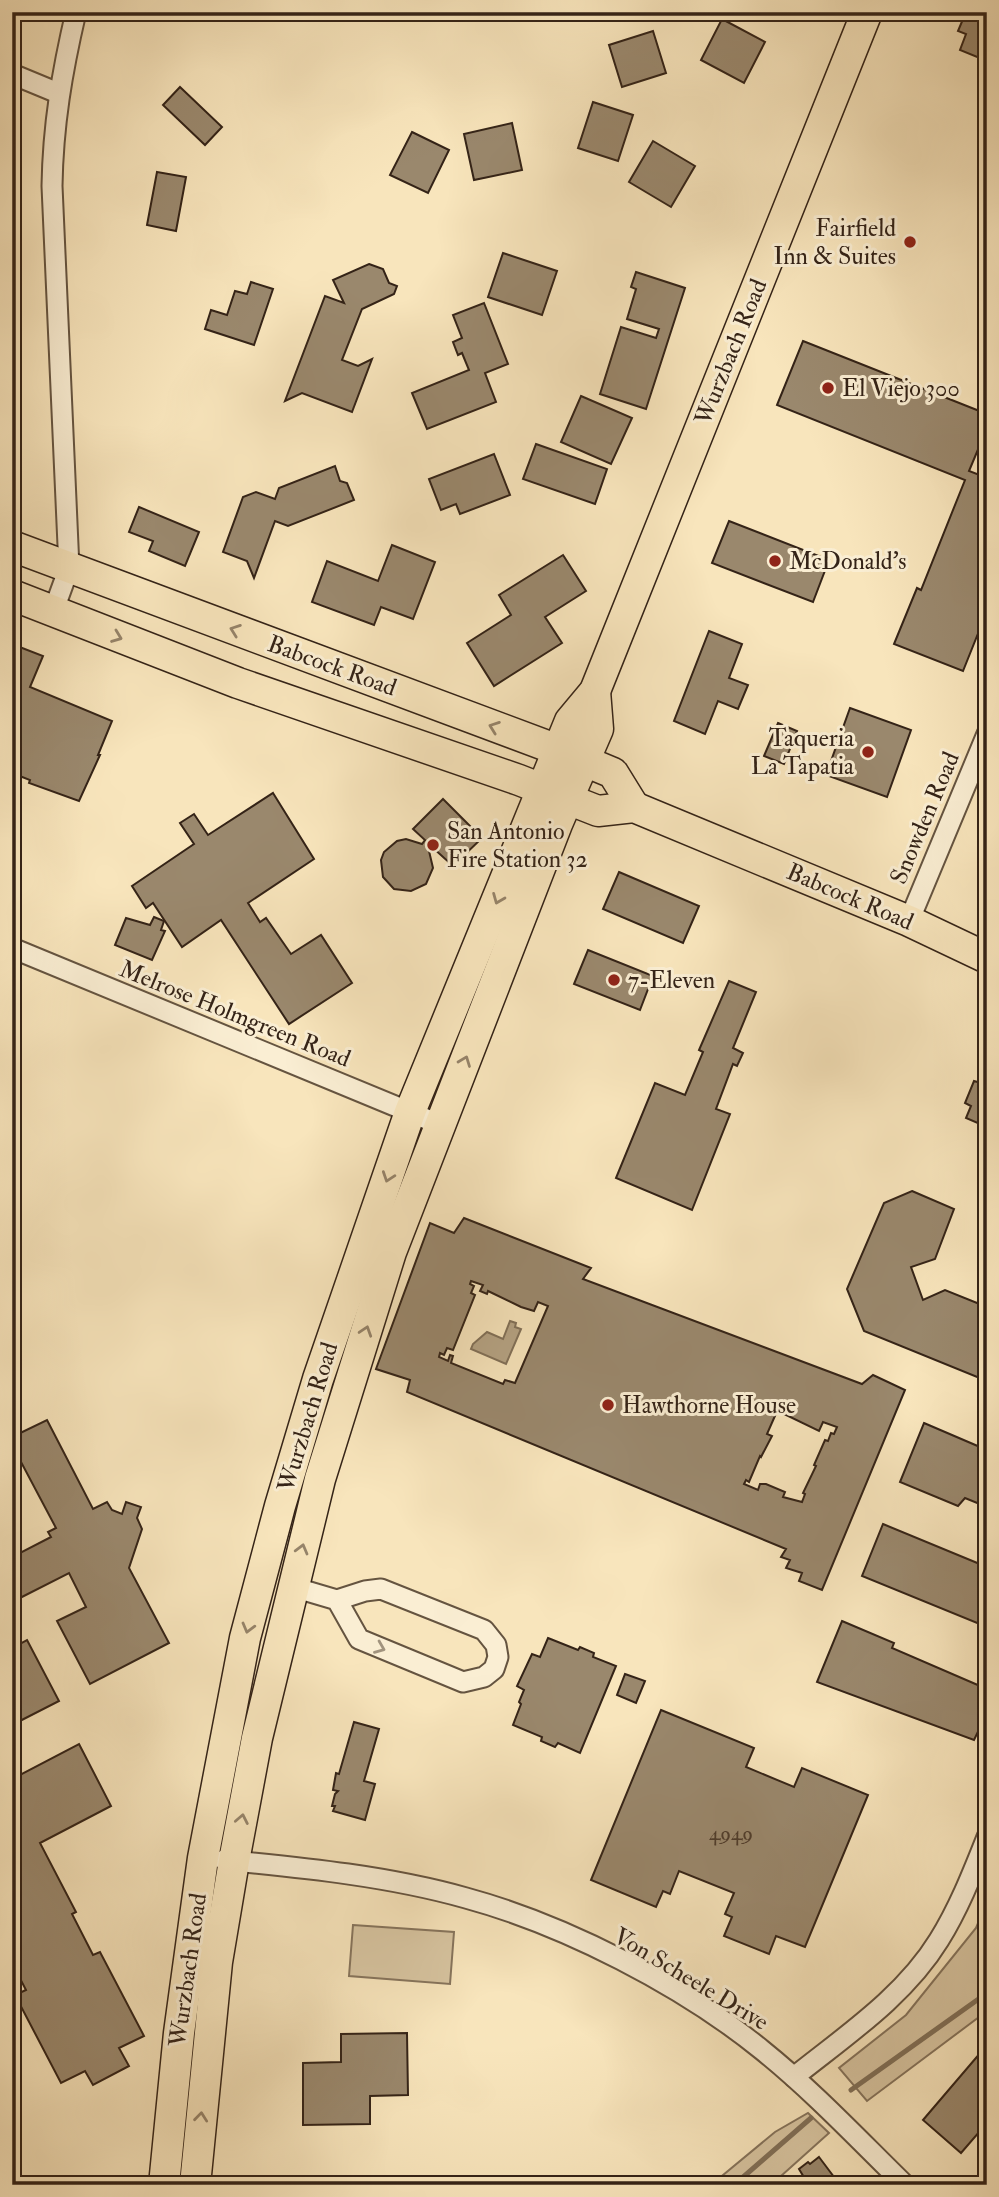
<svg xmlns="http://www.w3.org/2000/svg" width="999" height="2197" font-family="'IM FELL Double Pica',serif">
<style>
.green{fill:#d7c4a0;stroke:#86745c;stroke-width:2}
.water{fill:#b5a384;stroke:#817058;stroke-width:2}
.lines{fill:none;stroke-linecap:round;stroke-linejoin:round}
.stream{stroke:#817058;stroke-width:5}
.building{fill:#9a886d;stroke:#342317;stroke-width:2;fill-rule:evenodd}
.minor-casing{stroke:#655440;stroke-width:23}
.primary-casing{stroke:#342317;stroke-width:33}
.minor{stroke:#faeed3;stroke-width:19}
.primary{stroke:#f8e5bc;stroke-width:30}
.oneway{stroke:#96846a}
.oneway2{stroke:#a1937e}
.poi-dot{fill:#8f2418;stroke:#faeed3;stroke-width:2.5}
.labels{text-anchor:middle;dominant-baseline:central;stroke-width:6;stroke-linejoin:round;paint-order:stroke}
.number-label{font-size:21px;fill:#4e3c2c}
.poi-label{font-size:24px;fill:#342317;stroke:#faeed3;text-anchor:start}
.street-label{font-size:24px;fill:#342317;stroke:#faeed3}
</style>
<rect width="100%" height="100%" fill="#f8e5bc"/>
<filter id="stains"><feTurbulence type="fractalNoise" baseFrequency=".00286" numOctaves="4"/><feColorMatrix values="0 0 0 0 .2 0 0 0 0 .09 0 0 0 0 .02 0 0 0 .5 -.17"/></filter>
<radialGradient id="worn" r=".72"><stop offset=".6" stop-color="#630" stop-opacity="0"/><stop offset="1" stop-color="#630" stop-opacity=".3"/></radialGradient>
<g class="green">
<path d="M987,1902V2011L867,2101L839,2068L906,2015L976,1928Z"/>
<path d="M353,1925L454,1932L450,1984L349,1976Z"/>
<path d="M808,2113L829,2133L771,2185H711L775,2132Z"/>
</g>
<path class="water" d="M510,1321L516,1323L515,1327L521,1329L506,1364L471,1349L473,1344L487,1332L503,1339Z"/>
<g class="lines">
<g class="stream">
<path d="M851,2090L987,1993"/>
<path d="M734,2185L811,2118"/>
</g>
</g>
<g class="building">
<path d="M966,12H987V61L960,50L966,34L958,31Z"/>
<path d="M722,19L765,42L744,83L701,60Z"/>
<path d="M653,31L666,73L622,87L609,45Z"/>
<path d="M180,87L222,127L205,145L163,105Z"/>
<path d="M593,102L633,115L618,161L578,148Z"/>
<path d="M512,123L522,170L474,180L464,134Z"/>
<path d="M412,132L449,150L428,193L390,175Z"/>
<path d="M653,141L695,166L671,207L629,182Z"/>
<path d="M157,172L186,177L176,231L147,225Z"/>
<path d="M503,253L557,271L542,315L488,297Z"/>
<path d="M369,264L383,269L389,283L397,286L394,294L362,309L342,360L358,366L372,359L352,412L302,393L285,401L325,296L344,303L333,280Z"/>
<path d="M636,272L685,288L646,409L600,394L621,327L656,338L659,329L627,319L636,289L631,287Z"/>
<path d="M251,282L273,289L254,345L205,329L211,310L227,315L235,291L247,294Z"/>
<path d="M484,303L508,364L485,373L496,402L427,429L412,393L469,370L462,353L458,355L453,342L462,338L453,315Z"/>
<path d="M803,341L987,414V428L969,471L982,476L987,463V611L963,671L894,644L917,588L921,590L965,480L777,405Z"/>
<path d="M581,396L632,418L611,464L561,442Z"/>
<path d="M536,444L607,469L595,504L523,479Z"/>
<path d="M494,454L510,495L460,514L456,504L441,510L429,479Z"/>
<path d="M335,466L340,481L347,483L354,500L288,526L275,521L254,578L247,561L223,552L243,497L256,492L275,499L279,488Z"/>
<path d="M139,507L199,532L185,566L149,551L153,541L129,532Z"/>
<path d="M729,521L829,560L813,602L712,563Z"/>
<path d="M392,545L435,562L413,619L381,607L374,625L312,602L327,561L378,581Z"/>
<path d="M563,555L586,591L545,617L562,643L494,686L467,643L511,615L499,595Z"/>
<path d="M709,631L742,644L729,678L748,685L738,709L718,701L705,734L674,721Z"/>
<path d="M17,646L43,656L30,687L112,721L98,755H100L79,801L29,783L30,780L12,773V658Z"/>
<path d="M850,708L911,730L887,797L826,775Z"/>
<path d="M778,723L797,731L784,764L764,756Z"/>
<path d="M273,793L314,859L248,903L260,922L266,918L291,954L321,935L352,983L289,1024L221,920L182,947L153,903L146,908L132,886L194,844L180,823L194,814L208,835Z"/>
<path d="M443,799L482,838L453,866L432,847L429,851L433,868L426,884L411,891L394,889L383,877L381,860L384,852L397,841L406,839L422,844L425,840L413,829Z"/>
<path d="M619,872L699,906L683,943L603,909Z"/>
<path d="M154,917L164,921L161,930L165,931L152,960L115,945L126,918L150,925Z"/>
<path d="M588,950L653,976L640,1010L574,984Z"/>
<path d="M729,981L756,992L733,1048L743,1053L737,1066L733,1064L716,1109L730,1114L692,1210L616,1178L655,1083L685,1095L703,1052L699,1050L706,1034Z"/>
<path d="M987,1070V1127L966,1118L971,1106L965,1103L974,1081L981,1083Z"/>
<path d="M912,1191L954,1209L935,1259L911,1267L923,1300L945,1290L987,1307V1381L864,1331L847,1289L884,1203Z"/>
<path d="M464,1218L591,1268L583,1279L862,1384L873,1375L905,1390L822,1590L799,1581L802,1573L786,1568L790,1560L781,1557L786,1549L407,1392L410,1380L376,1369L430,1223L454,1233ZM471,1281L483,1285L480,1291L487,1294L488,1291L521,1307L534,1311L538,1302L548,1306L515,1383L505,1380L503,1384L451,1363L453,1356L450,1355L448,1361L439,1357L440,1353L444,1355L447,1348L453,1350L475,1295L471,1293L474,1286L470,1284ZM778,1403L787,1407L784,1414L819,1431L823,1422L837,1427L834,1434L831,1433L828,1441L825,1440L814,1465L816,1466L803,1493L805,1494L802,1502L783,1497L785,1492L766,1484H760L758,1490L744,1484L746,1480L749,1482L760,1456L761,1457L772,1436L767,1434L778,1409L775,1408Z"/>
<path d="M47,1420L93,1509L107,1502L112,1510L122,1514L126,1502L141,1507L137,1518L142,1529L129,1568L169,1643L90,1684L57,1621L86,1607L69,1573L12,1602V1557L51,1537L48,1532L56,1528L12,1445V1437Z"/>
<path d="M924,1423L987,1450V1507L965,1498L958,1506L900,1482Z"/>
<path d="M883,1524L987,1567V1627L862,1576Z"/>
<path d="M842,1621L894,1643L892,1648L987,1689V1713L974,1740L817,1682Z"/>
<path d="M548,1638L578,1650L580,1647L594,1653L593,1657L616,1666L580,1753L558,1743L555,1747L541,1741L542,1737L513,1725L521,1704L519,1702L524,1690L517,1686L532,1654L540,1657Z"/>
<path d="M27,1640L59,1701L12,1725V1648Z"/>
<path d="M625,1674L645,1681L636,1703L617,1695Z"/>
<path d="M661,1710L754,1748L746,1767L794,1787L802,1768L868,1795L805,1947L776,1936L769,1954L724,1936L732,1917L725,1914L734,1893L679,1871L670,1894L663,1891L656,1907L591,1880Z"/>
<path d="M354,1722L379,1729L364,1781L375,1784L365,1820L333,1811L335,1806H332L335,1794L338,1791L333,1790L336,1773L339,1774Z"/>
<path d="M79,1744L111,1806L40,1843L76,1912L72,1914L93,1955L100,1952L144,2036L119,2048L129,2066L93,2085L85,2071L61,2083L15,1995L26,1990L12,1963V1779Z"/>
<path d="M407,2033L408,2095L370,2096V2124L303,2125V2063L341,2062V2034Z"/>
<path d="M987,2045V2123L961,2153L923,2120Z"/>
<path d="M819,2157L840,2185H796L805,2179L799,2169L808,2162L810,2164Z"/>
</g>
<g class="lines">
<g class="minor-casing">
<g id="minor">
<path d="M12,74L58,93"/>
<path d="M53,612L69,568L52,186C53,125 62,72 76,12"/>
<path d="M909,921L987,734"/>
<path d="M12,948L441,1125"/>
<path d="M293,1587L337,1600L365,1591L381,1589L484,1630L496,1645L498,1657L494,1669L484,1677L463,1682L359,1639L337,1600"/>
<path d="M224,1860C305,1868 388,1876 466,1898C565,1925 682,1985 762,2050C813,2091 858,2139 905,2185"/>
<path d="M794,2077C845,2036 904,1997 939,1940C959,1908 973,1872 987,1837"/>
</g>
</g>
<g class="primary-casing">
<g id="primary">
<path d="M12,546L558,750L613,773L634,807"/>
<path d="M12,595L238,683L519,780L598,811L634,807L909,921L987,958"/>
<path d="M164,2185L179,2033L203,1858L245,1638L280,1506L318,1379L410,1112L570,721L595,691L867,12"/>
<path d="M195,2185L217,1962L234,1861L257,1738L320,1479L391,1252L557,824L598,729L595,691"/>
</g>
</g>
<use href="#minor" class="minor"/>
<use href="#primary" class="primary"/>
</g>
<defs><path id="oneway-chevron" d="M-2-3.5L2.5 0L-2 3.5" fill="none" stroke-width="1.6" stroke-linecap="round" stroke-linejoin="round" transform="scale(1.75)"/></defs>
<g class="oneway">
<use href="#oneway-chevron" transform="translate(235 630) rotate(-160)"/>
<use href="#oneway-chevron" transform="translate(117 637) rotate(21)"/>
<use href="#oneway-chevron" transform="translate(494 727) rotate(-160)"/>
<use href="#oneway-chevron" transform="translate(498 899) rotate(112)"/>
<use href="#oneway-chevron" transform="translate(465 1061) rotate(-69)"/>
<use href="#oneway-chevron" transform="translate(388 1177) rotate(109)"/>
<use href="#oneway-chevron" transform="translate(366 1331) rotate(-72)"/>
<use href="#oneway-chevron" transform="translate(302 1549) rotate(-75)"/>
<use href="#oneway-chevron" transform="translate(248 1628) rotate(105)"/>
<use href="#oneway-chevron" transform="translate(242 1819) rotate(-79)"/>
<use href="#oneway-chevron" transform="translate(201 2117) rotate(-84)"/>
</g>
<use class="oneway2" href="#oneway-chevron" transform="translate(380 1648) rotate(22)"/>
<g class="poi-dot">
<circle cx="910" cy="242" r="7"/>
<circle cx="828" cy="388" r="7"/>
<circle cx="775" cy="561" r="7"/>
<circle cx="868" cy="752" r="7"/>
<circle cx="433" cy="845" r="7"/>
<circle cx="614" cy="980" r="7"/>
<circle cx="608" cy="1405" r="7"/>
</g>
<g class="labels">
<g class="number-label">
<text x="731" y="1833">4949</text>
</g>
<g class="poi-label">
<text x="896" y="228" text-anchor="end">Fairfield<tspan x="896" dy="28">Inn &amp; Suites</tspan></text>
<text x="842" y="388">El Viejo 300</text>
<text x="789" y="561">McDonald's</text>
<text x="854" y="738" text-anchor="end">Taqueria<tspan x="854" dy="28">La Tapatia</tspan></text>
<text x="447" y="831">San Antonio<tspan x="447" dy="28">Fire Station 32</tspan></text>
<text x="628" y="980">7-Eleven</text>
<text x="622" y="1405">Hawthorne House</text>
</g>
<g class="street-label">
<text transform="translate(731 352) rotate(-68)">Wurzbach Road</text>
<text transform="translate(332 666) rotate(20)">Babcock Road</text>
<text transform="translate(925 818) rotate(-67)">Snowden Road</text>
<text transform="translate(850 897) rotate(23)">Babcock Road</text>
<text transform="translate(235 1014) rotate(22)">Melrose Holmgreen Road</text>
<text transform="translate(308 1417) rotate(-73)">Wurzbach Road</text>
<text transform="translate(188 1970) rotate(-82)">Wurzbach Road</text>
<text transform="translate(691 1979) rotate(31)">Von Scheele Drive</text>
</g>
</g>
<rect width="999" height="2197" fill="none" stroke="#f8e5bc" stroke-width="42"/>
<rect x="14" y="14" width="971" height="2169" fill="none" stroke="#342317" stroke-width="3.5"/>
<rect x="21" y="21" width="957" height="2155" fill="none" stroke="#342317" stroke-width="2"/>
<rect width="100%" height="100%" filter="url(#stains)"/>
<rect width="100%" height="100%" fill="url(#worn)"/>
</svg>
